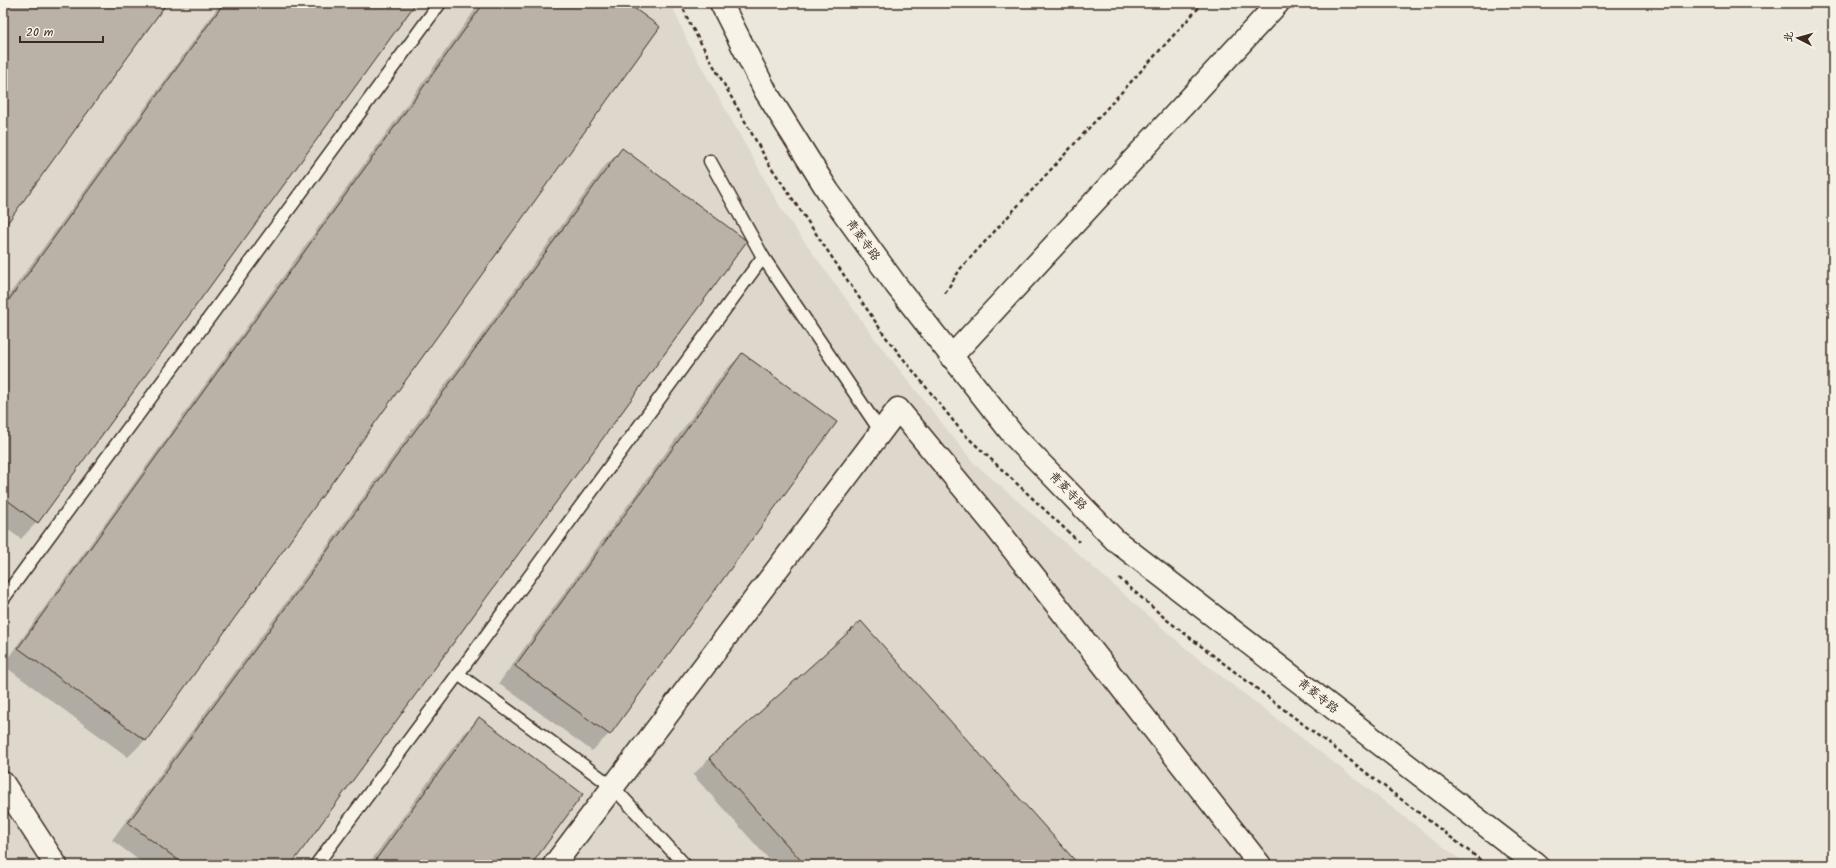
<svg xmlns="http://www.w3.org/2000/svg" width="1836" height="868" font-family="Kalam,'LXGW WenKai TC',sans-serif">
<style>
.built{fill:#ddd7cc}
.shadow{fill:#0003}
.building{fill:#bab2a7;stroke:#3b2a1e}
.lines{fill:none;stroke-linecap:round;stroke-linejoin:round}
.lane-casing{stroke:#3b2a1e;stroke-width:15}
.street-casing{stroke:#3b2a1e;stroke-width:25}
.secondary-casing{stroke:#3b2a1e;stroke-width:25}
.path{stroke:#3b2a1e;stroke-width:2.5;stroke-dasharray:4 3;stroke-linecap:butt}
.lane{stroke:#f7f3e8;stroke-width:12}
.street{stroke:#f7f3e8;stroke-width:22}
.secondary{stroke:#f7f3e8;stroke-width:22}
.labels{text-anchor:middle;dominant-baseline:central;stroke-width:3;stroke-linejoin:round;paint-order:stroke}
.street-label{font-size:12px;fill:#3b2a1e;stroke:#f7f3e8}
</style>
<rect width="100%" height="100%" fill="#ece7dc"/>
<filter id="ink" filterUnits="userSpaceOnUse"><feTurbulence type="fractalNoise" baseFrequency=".025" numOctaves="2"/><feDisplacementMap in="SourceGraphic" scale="8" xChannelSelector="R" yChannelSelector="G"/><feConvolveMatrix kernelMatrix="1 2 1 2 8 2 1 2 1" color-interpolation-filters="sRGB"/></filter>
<g filter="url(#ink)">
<path class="built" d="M3,3H671L688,43L783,212L878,343L973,462L1191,653L1467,865H3Z"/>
<g class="shadow">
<path d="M221,3H414L37,522L21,539L3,526V303Z"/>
<path d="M480,3H625L145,740L128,757L3,665Z"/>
<path d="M622,149L290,865H145L112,840L605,166Z"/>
<path d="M742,354L835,423L609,734L592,751L499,683L725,371Z"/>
<path d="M479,719L530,865H368L462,735Z"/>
<path d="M710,758L1077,865H774L693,775Z"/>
</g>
<g class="building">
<path d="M3,3H167L3,229Z"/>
<path d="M224,3H416L38,523L3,497V308Z"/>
<path d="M484,3H627L660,27L146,741L18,648Z"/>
<path d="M622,148L747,241L291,865H185L128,823Z"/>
<path d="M742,353L837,422L610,735L515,666Z"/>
<path d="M861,621L1079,865H805L709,758Z"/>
<path d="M479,717L583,794L531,865H372Z"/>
</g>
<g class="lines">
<g class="lane-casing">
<g id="lane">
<path d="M710,161L763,257L881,432"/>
<path d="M3,599L440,3"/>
<path d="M458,674L613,787L685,865"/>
<path d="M316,865L458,674L763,257"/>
</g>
</g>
<g class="street-casing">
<g id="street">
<path d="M721,3L766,92L828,191L896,285L1014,436L1115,540L1537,865"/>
<path d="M951,357L1278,3"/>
<path d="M554,865L898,409L994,525L1260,865"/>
</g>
</g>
<g class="secondary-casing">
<path id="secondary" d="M3,783L56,865"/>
</g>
<g class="path">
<path d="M681,3L689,22L769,164L885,336L963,433L1079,542"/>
<path d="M945,293L961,268L1203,3"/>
<path d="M1119,578L1167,620L1487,865"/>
</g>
<use href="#lane" class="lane"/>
<use href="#street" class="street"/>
<use href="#secondary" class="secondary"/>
</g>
</g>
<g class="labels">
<g class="street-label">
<text transform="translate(863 240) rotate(54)">青菱寺路</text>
<text transform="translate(1068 491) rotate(46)">青菱寺路</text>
<text transform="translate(1318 696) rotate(38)">青菱寺路</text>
</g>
</g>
<rect width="1836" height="868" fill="none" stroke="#f7f3e8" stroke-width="16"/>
<rect x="8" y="8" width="1820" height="852" fill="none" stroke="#3b2a1e" stroke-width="1.5" filter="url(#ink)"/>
<g transform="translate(1798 38) rotate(276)" stroke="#f7f3e8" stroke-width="3" paint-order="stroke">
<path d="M0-3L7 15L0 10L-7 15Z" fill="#3b2a1e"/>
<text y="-6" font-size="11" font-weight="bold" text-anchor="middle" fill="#3b2a1e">北</text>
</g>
<path d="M20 36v6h83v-6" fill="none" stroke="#3b2a1e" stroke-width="2"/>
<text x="26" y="36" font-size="12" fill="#3b2a1e" stroke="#f7f3e8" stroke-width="3" paint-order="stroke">20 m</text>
</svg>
